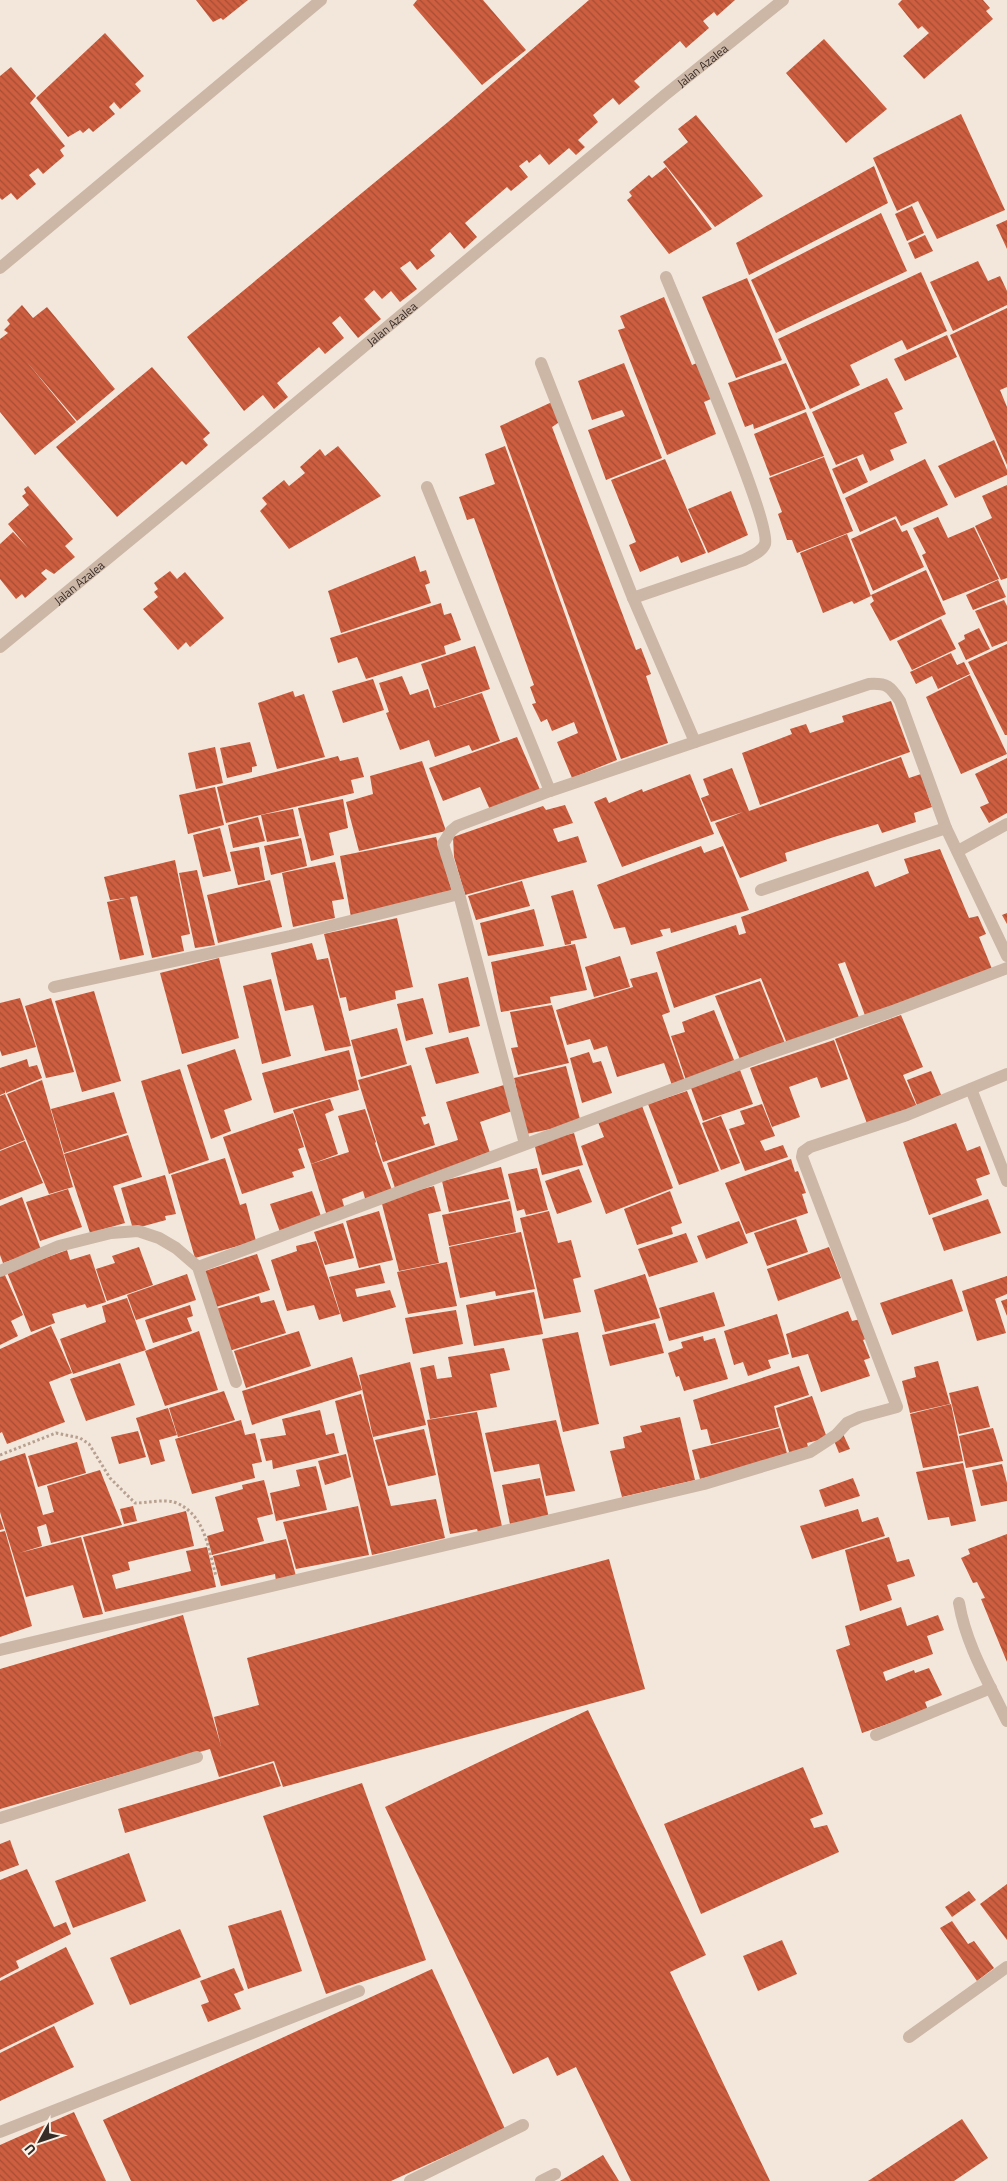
<svg xmlns="http://www.w3.org/2000/svg" width="1007" height="2181" font-family="'Titillium Web',sans-serif">
<style>
.building{fill:url(#building-back-hatch)}
.lines{fill:none;stroke-linecap:round;stroke-linejoin:round}
.path{stroke:#b8a090;stroke-width:3;stroke-dasharray:2.5 2.5;stroke-linecap:butt}
.lane{stroke:#ccb6a6;stroke-width:12}
.street{stroke:#ccb6a6;stroke-width:12}
.labels{text-anchor:middle;dominant-baseline:central;stroke-width:5;stroke-linejoin:round;paint-order:stroke}
.street-label{font-size:12px;fill:#382c27;stroke:#faf1e7}
</style>
<defs>
<pattern id="building-back-hatch" width="6" height="6" patternUnits="userSpaceOnUse" patternTransform="scale(1.25)"><rect width="6" height="6" fill="#cd5e3f"/><path d="M-1 5l2 2M0 0l6 6M5-1l2 2" fill="none" stroke="#a74e35"/></pattern>
</defs>
<rect width="100%" height="100%" fill="#f3e7db"/>
<g class="building">
<path d="M196,0H248L223,20L221,18L213,22Z"/>
<path d="M417,0H483L526,50L482,85L413,5Z"/>
<path d="M589,0H735L717,16L714,12L703,21L709,28L686,48L680,41L634,81L640,87L619,105L613,98L593,115L598,122L578,140L585,147L576,155L569,148L549,165L540,154L529,163L527,160L519,166L528,177L511,191L507,187L465,223L477,237L464,249L450,232L430,250L435,256L417,270L410,261L400,268L417,289L400,302L391,291L382,299L374,290L364,299L381,319L358,338L340,316L332,323L344,338L325,354L319,347L277,383L288,397L274,409L263,395L244,411L187,337L448,122Z"/>
<path d="M902,0H983L990,8L986,11L993,19L924,79L903,56L929,33L922,26L918,29L898,4Z"/>
<path d="M105,33L144,76L135,84L141,91L120,109L114,102L109,107L115,114L93,132L89,128L83,133L80,130L68,137L36,98Z"/>
<path d="M824,39L887,109L846,143L786,73Z"/>
<path d="M11,67L36,96L30,103L65,146L60,150L64,156L43,174L38,168L29,175L36,184L17,200L11,193L2,200L0,198V76Z"/>
<path d="M961,114L1005,210L937,239L918,201L897,211L873,158Z"/>
<path d="M696,115L763,196L715,227L663,162L688,142L678,129Z"/>
<path d="M874,166L888,203L749,275L736,243Z"/>
<path d="M666,167L712,229L669,254L627,200L632,196L629,192L649,175L652,178Z"/>
<path d="M912,206L924,233L907,241L895,214Z"/>
<path d="M881,213L907,271L776,333L751,280Z"/>
<path d="M1007,220V249L996,225Z"/>
<path d="M925,235L933,251L915,259L908,243Z"/>
<path d="M978,261L988,281L1000,276L1007,291V305L953,331L930,282Z"/>
<path d="M921,272L947,331L907,350L902,340L850,365L860,385L810,409L778,339Z"/>
<path d="M747,278L782,360L736,378L702,297Z"/>
<path d="M664,297L692,365L697,363L711,399L704,402L716,434L667,455L618,330L625,328L620,316Z"/>
<path d="M22,305L33,318L47,307L115,389L77,421L26,361L76,422L35,455L0,412V339L8,333L4,330L10,324L7,320Z"/>
<path d="M1007,308V387L1000,390L1007,407V465L950,335Z"/>
<path d="M947,335L957,357L905,381L894,359Z"/>
<path d="M624,363L662,458L606,480L588,430L625,416L622,410L592,420L578,381Z"/>
<path d="M786,363L806,409L754,429L753,424L745,427L728,383Z"/>
<path d="M152,367L210,433L203,439L208,445L186,465L182,461L117,517L56,447Z"/>
<path d="M887,378L903,409L894,413L907,443L890,450L894,460L870,471L863,454L836,465L812,412Z"/>
<path d="M552,402L561,421L552,427L636,650L641,648L651,674L646,676L668,743L621,759L500,426Z"/>
<path d="M806,412L824,456L770,476L754,434Z"/>
<path d="M994,440L1007,470V475L955,498L938,466Z"/>
<path d="M338,446L381,496L289,549L260,511L267,504L262,498L284,480L289,486L305,473L300,467L320,449L325,456Z"/>
<path d="M505,446L617,760L572,778L557,742L578,733L574,722L552,731L547,719L541,722L532,704L536,703L530,687L534,685L474,518L467,520L459,497L495,484L485,454Z"/>
<path d="M824,457L853,531L797,553L792,540H787L778,514L782,512L769,478Z"/>
<path d="M857,458L868,482L843,494L832,469Z"/>
<path d="M665,459L706,553L681,563L678,556L640,572L629,545L636,542L611,480Z"/>
<path d="M925,459L948,505L901,526L896,516L860,532L845,498Z"/>
<path d="M1007,485V578L1001,580L975,526L992,518L982,496Z"/>
<path d="M28,486L73,539L65,546L75,557L54,574L46,569L41,573L47,579L25,598L22,594L16,599L0,579V544L13,532L28,548L8,524L29,505L22,496L26,493L24,489Z"/>
<path d="M731,491L748,535L708,553L688,509Z"/>
<path d="M938,517L948,538L974,527L999,579L943,601L922,555L926,553L913,528Z"/>
<path d="M895,519L902,532L907,530L924,567L873,591L851,539Z"/>
<path d="M847,534L871,596L854,604L852,601L823,613L800,553Z"/>
<path d="M415,556L420,572L426,570L430,583L425,585L431,603L341,633L328,591Z"/>
<path d="M926,570L946,614L890,641L870,604L874,601L871,595Z"/>
<path d="M170,571L177,579L185,572L224,618L190,647L186,642L178,650L143,609L158,597L154,592L158,589L154,583Z"/>
<path d="M998,580L1006,597L973,610L966,595Z"/>
<path d="M1004,600L1007,606V641L992,647L975,611Z"/>
<path d="M441,603L444,615L451,613L461,640L444,646L446,654L366,679L357,657L338,663L330,638Z"/>
<path d="M941,619L956,649L912,670L897,641Z"/>
<path d="M979,628L990,649L966,660L958,643L965,639L964,635Z"/>
<path d="M1007,644V735H1005L968,662Z"/>
<path d="M475,646L490,689L436,707L421,664Z"/>
<path d="M951,653L957,665L964,662L970,674L938,689L932,676L916,684L910,672Z"/>
<path d="M970,675L1007,754L961,774L926,697Z"/>
<path d="M402,676L410,695L428,689L434,708L482,693L500,741L472,751L469,745L435,757L429,740L400,750L386,713L389,712L379,683Z"/>
<path d="M373,679L384,710L343,723L332,691Z"/>
<path d="M293,691L295,697L304,694L325,757L277,769L258,703Z"/>
<path d="M891,701L910,752L760,805L742,753L792,734L790,729L806,724L810,733L844,722L842,716Z"/>
<path d="M517,737L541,792L491,812L480,787L443,801L429,768Z"/>
<path d="M250,742L257,766L252,767V772L227,778L220,748Z"/>
<path d="M215,747L223,783L196,789L188,753Z"/>
<path d="M338,756L340,761L358,757L364,777L351,780L354,793L226,823L217,787Z"/>
<path d="M901,757L909,778L921,774L932,807L914,813L916,822L882,833L878,824L834,837L785,853L787,861L740,878L715,823L743,812L711,822L701,798L709,795L703,779L732,768L749,811Z"/>
<path d="M1007,758V813L989,823L980,807L989,803L975,774Z"/>
<path d="M422,761L446,831L359,851L346,802L373,794L370,776Z"/>
<path d="M690,774L714,834L622,867L594,802L606,797L609,803L642,789L643,792Z"/>
<path d="M215,787L224,825L188,834L179,795Z"/>
<path d="M343,799L348,828L329,833L334,855L311,861L298,808Z"/>
<path d="M565,805L573,823L553,829L554,832L558,842L578,836L587,862L465,895L454,857L453,837L543,806L546,810Z"/>
<path d="M293,809L299,836L267,842L261,815Z"/>
<path d="M258,817L265,841L233,848L228,825Z"/>
<path d="M220,828L231,871L203,877L193,835Z"/>
<path d="M436,837L452,891L351,917L340,856Z"/>
<path d="M301,838L307,866L271,875L264,846Z"/>
<path d="M701,846L704,853L723,846L749,910L671,933L670,928L660,930L663,936L631,945L625,927L614,929L597,885Z"/>
<path d="M259,847L265,880L238,885L230,852Z"/>
<path d="M940,849L969,918L978,916L986,934L979,937L992,969L866,1018L845,962L838,964L860,1020L788,1046L761,978L674,1008L656,952L736,925L739,935L746,933L741,917L868,871L875,887L909,873L904,859Z"/>
<path d="M175,860L190,934L181,936L184,951L152,958L137,896L130,897L144,955L120,960L107,902L125,898L110,900L104,877Z"/>
<path d="M335,862L344,899L332,901L335,918L293,927L282,873Z"/>
<path d="M197,870L215,945L195,948L179,873Z"/>
<path d="M270,880L282,927L218,943L207,895Z"/>
<path d="M522,881L530,906L476,920L468,896Z"/>
<path d="M573,890L587,938L571,941V944L565,945L551,896Z"/>
<path d="M534,909L544,946L488,956L480,923Z"/>
<path d="M1007,913V924L1002,915Z"/>
<path d="M397,918L413,987L395,991L396,999L349,1011L346,997L340,998L324,934Z"/>
<path d="M312,943L317,960L328,958L351,1046L325,1051L313,1005L285,1011L271,953Z"/>
<path d="M575,944L587,990L550,997L551,1003L501,1012L491,962Z"/>
<path d="M620,956L630,987L594,997L585,967Z"/>
<path d="M219,958L239,1038L182,1054L160,973Z"/>
<path d="M657,972L670,1012L662,1015L686,1084L673,1088L664,1063L617,1077L607,1046L594,1050L590,1039L567,1045L556,1010L630,988L633,987L630,979Z"/>
<path d="M468,977L480,1026L449,1033L438,984Z"/>
<path d="M271,979L291,1056L262,1064L243,986Z"/>
<path d="M760,981L786,1046L741,1062L715,996Z"/>
<path d="M94,991L121,1081L82,1092L55,1001Z"/>
<path d="M20,998L36,1047L2,1056L0,1050V1003Z"/>
<path d="M51,998L74,1072L46,1078L25,1006Z"/>
<path d="M423,998L433,1034L406,1041L397,1004Z"/>
<path d="M552,1005L569,1063L518,1075L511,1048L518,1047L510,1012Z"/>
<path d="M714,1010L736,1065L687,1083L671,1036L685,1032L682,1022Z"/>
<path d="M901,1015L923,1067L903,1075L917,1107L868,1126L835,1039Z"/>
<path d="M397,1028L407,1064L361,1077L351,1040Z"/>
<path d="M468,1037L479,1073L436,1084L425,1048Z"/>
<path d="M834,1040L848,1079L821,1088L817,1077L789,1087L800,1117L772,1127L750,1068Z"/>
<path d="M235,1049L252,1100L224,1110L231,1131L211,1139L187,1065Z"/>
<path d="M349,1050L359,1090L274,1113L262,1073Z"/>
<path d="M589,1052L593,1063L601,1061L612,1093L582,1103L570,1058Z"/>
<path d="M27,1059L29,1067L37,1065L42,1078L6,1093L5,1090V1093L0,1095V1068Z"/>
<path d="M411,1065L426,1116L421,1117L424,1125L429,1123L435,1145L383,1162L358,1080Z"/>
<path d="M566,1066L581,1123L526,1134L514,1078Z"/>
<path d="M180,1069L209,1160L169,1174L141,1081Z"/>
<path d="M740,1070L753,1104L703,1121L691,1088Z"/>
<path d="M931,1071L942,1097L917,1105L907,1080Z"/>
<path d="M42,1080L73,1187L49,1194L7,1094Z"/>
<path d="M504,1085L512,1111L480,1122L490,1153L395,1188L387,1163L458,1140L446,1102Z"/>
<path d="M687,1091L719,1171L679,1185L648,1104Z"/>
<path d="M114,1092L127,1133L64,1153L51,1109Z"/>
<path d="M5,1094L25,1140L0,1150V1096Z"/>
<path d="M330,1099L334,1110L325,1114L338,1154L311,1164L293,1110Z"/>
<path d="M762,1104L775,1136L760,1141L765,1151L783,1145L788,1157L745,1171L729,1129L745,1124L740,1111Z"/>
<path d="M642,1106L673,1188L606,1214L581,1146L604,1137L598,1122Z"/>
<path d="M365,1109L376,1142L375,1143L393,1193L366,1202L363,1191L342,1199L345,1210L327,1216L311,1164L349,1152L338,1116Z"/>
<path d="M293,1113L304,1147L298,1149L305,1168L292,1172L294,1177L242,1194L223,1137Z"/>
<path d="M721,1116L740,1163L721,1170L702,1123Z"/>
<path d="M956,1123L967,1151L980,1146L990,1174L976,1179L982,1195L929,1215L903,1142Z"/>
<path d="M574,1133L583,1165L542,1175L534,1143Z"/>
<path d="M128,1135L142,1177L113,1186L125,1223L90,1233L64,1154Z"/>
<path d="M25,1141L43,1183L0,1200V1151Z"/>
<path d="M225,1158L240,1205L246,1203L256,1241L195,1258L171,1175Z"/>
<path d="M791,1159L795,1172L798,1171L806,1193L802,1194L808,1213L746,1234L725,1183Z"/>
<path d="M501,1167L509,1199L449,1212L442,1181Z"/>
<path d="M537,1168L548,1210L526,1215L524,1209L517,1211L508,1174Z"/>
<path d="M579,1169L592,1202L557,1214L545,1181Z"/>
<path d="M165,1175L176,1214L165,1216L166,1220L133,1229L121,1188Z"/>
<path d="M434,1186L441,1211L428,1214L439,1263L399,1271L381,1200Z"/>
<path d="M68,1189L82,1227L40,1241L26,1202Z"/>
<path d="M312,1191L322,1219L280,1232L270,1204Z"/>
<path d="M670,1191L682,1223L671,1227L673,1234L637,1245L624,1209Z"/>
<path d="M22,1197L41,1250L3,1263L0,1255V1206Z"/>
<path d="M988,1199L1001,1233L944,1251L932,1218Z"/>
<path d="M510,1201L516,1232L449,1246L442,1215Z"/>
<path d="M379,1211L393,1260L359,1268L346,1221Z"/>
<path d="M549,1211L558,1243L571,1240L581,1277L573,1279L581,1312L544,1319L520,1218Z"/>
<path d="M796,1219L808,1252L767,1266L754,1233Z"/>
<path d="M739,1221L748,1243L706,1259L697,1236Z"/>
<path d="M343,1223L354,1258L325,1265L314,1232Z"/>
<path d="M521,1232L535,1289L496,1296L495,1291L460,1298L449,1247Z"/>
<path d="M686,1233L698,1262L649,1277L638,1249Z"/>
<path d="M316,1241L340,1314L319,1320L314,1305L287,1311L271,1260L297,1251L296,1246Z"/>
<path d="M139,1247L153,1285L107,1301L96,1269L115,1263L112,1256Z"/>
<path d="M829,1247L841,1278L778,1301L767,1269Z"/>
<path d="M67,1250L70,1260L90,1254L106,1302L87,1308L85,1304L52,1314L55,1323L31,1332L7,1272Z"/>
<path d="M257,1254L270,1290L216,1307L205,1271Z"/>
<path d="M447,1262L457,1306L408,1314L397,1272Z"/>
<path d="M380,1265L385,1283L355,1289L357,1297L390,1290L396,1307L343,1322L329,1277Z"/>
<path d="M4,1273L23,1315L11,1321L18,1336L0,1345V1275Z"/>
<path d="M187,1274L196,1300L136,1320L127,1295Z"/>
<path d="M645,1274L660,1318L605,1332L594,1290Z"/>
<path d="M1007,1276V1294L995,1299L1006,1333L977,1341L962,1291Z"/>
<path d="M952,1279L963,1311L892,1335L880,1303Z"/>
<path d="M534,1292L543,1334L474,1346L466,1305Z"/>
<path d="M714,1292L725,1326L669,1341L659,1308Z"/>
<path d="M259,1296L261,1303L274,1300L286,1333L229,1351L216,1309Z"/>
<path d="M127,1298L146,1350L73,1374L60,1339L106,1322L102,1306Z"/>
<path d="M1007,1299V1316L1001,1301Z"/>
<path d="M190,1305L193,1316L187,1318L192,1331L153,1343L145,1320Z"/>
<path d="M456,1310L463,1344L413,1354L405,1318Z"/>
<path d="M848,1311L852,1321L861,1319L868,1338L863,1340L870,1358L864,1360L870,1376L821,1392L808,1354L792,1358L786,1334Z"/>
<path d="M777,1314L789,1354L768,1360L771,1368L748,1376L743,1362L734,1365L724,1331Z"/>
<path d="M655,1323L664,1353L610,1366L602,1335Z"/>
<path d="M51,1326L72,1373L49,1382L65,1422L7,1444L2,1432L0,1433V1349Z"/>
<path d="M199,1331L218,1390L165,1406L145,1351Z"/>
<path d="M299,1331L311,1366L246,1388L234,1351Z"/>
<path d="M578,1332L599,1424L563,1432L542,1339Z"/>
<path d="M703,1336L704,1341L715,1338L728,1379L684,1391L679,1376L676,1377L668,1353L683,1348L681,1342Z"/>
<path d="M504,1348L510,1370L490,1374L497,1407L430,1419L420,1368L434,1365L437,1379L452,1377L448,1357Z"/>
<path d="M352,1357L362,1390L252,1425L242,1391Z"/>
<path d="M938,1361L950,1404L910,1413L902,1381L916,1377L914,1367Z"/>
<path d="M410,1362L426,1425L373,1437L359,1375Z"/>
<path d="M120,1363L135,1405L86,1421L70,1379Z"/>
<path d="M799,1366L809,1395L774,1406L779,1427L711,1444L707,1429L701,1430L693,1400Z"/>
<path d="M978,1386L990,1427L959,1434L949,1393Z"/>
<path d="M224,1391L235,1420L178,1437L169,1408Z"/>
<path d="M361,1394L391,1506L436,1499L445,1538L372,1555L335,1401Z"/>
<path d="M812,1396L827,1438L807,1443L809,1451L790,1455L776,1408Z"/>
<path d="M951,1404L963,1461L923,1468L910,1414Z"/>
<path d="M168,1408L177,1435L159,1440L165,1461L151,1465L136,1418Z"/>
<path d="M320,1410L326,1435L334,1433L339,1453L273,1469L272,1460L266,1461L260,1439L286,1435L282,1419Z"/>
<path d="M477,1412L503,1531L479,1535L477,1529L450,1534L427,1420Z"/>
<path d="M680,1417L695,1480L622,1497L610,1451L625,1448L623,1437L642,1432L640,1426Z"/>
<path d="M241,1420L245,1435L255,1433L262,1462L252,1464L255,1478L192,1494L175,1439Z"/>
<path d="M556,1420L575,1491L546,1496L539,1464L494,1472L485,1433Z"/>
<path d="M780,1428L788,1457L700,1479L692,1450Z"/>
<path d="M993,1428L1003,1461L966,1468L959,1436Z"/>
<path d="M424,1429L436,1475L388,1486L375,1440Z"/>
<path d="M138,1431L146,1457L119,1464L111,1437Z"/>
<path d="M843,1434L850,1449L839,1453L833,1438Z"/>
<path d="M77,1442L86,1473L38,1487L28,1456Z"/>
<path d="M25,1453L43,1515L54,1512L47,1486L100,1470L122,1525L51,1543L46,1524L37,1527L42,1546L19,1553L81,1537L103,1614L83,1618L73,1585L26,1597L0,1512V1461Z"/>
<path d="M346,1454L351,1477L325,1485L318,1461Z"/>
<path d="M963,1463L976,1521L951,1526L949,1517L928,1520L916,1472Z"/>
<path d="M1002,1464L1007,1483V1501L981,1506L972,1470Z"/>
<path d="M316,1466L327,1510L276,1521L270,1493L300,1486L296,1470Z"/>
<path d="M540,1478L549,1518L510,1524L502,1485Z"/>
<path d="M853,1478L860,1496L825,1507L819,1490Z"/>
<path d="M264,1480L273,1514L257,1518L264,1541L212,1555L207,1536L224,1531L215,1497L243,1489L242,1485Z"/>
<path d="M133,1506L137,1521L124,1524L120,1509Z"/>
<path d="M358,1506L369,1555L296,1569L283,1522Z"/>
<path d="M858,1509L862,1522L878,1517L885,1536L812,1559L800,1526Z"/>
<path d="M186,1511L194,1546L128,1562L130,1570L112,1575L116,1589L191,1571L186,1551L207,1547L216,1587L105,1612L83,1537Z"/>
<path d="M0,1517L4,1529L0,1530Z"/>
<path d="M5,1531L32,1626L0,1637V1532Z"/>
<path d="M1007,1534V1662L981,1599L985,1598L977,1582L973,1583L961,1558L970,1554L968,1549Z"/>
<path d="M889,1537L897,1562L909,1559L915,1576L887,1585L892,1600L860,1611L845,1550Z"/>
<path d="M286,1539L296,1576L276,1581L275,1574L221,1586L213,1556Z"/>
<path d="M609,1559L645,1689L283,1787L274,1761L219,1777L210,1749L0,1809V1669L183,1615L221,1746L214,1717L259,1705L247,1658Z"/>
<path d="M901,1607L907,1626L938,1615L944,1630L927,1636L933,1654L883,1672L886,1681L914,1670L915,1673L929,1668L942,1695L925,1702L928,1710L862,1733L836,1650L850,1645L845,1626Z"/>
<path d="M588,1710L706,1955L670,1972L770,2181H631L576,2067L557,2076L548,2057L513,2074L385,1807Z"/>
<path d="M273,1763L281,1786L125,1833L118,1809Z"/>
<path d="M803,1767L823,1814L810,1819L814,1828L827,1825L839,1852L701,1914L664,1824Z"/>
<path d="M362,1783L426,1960L326,1994L263,1816Z"/>
<path d="M10,1840L19,1865L0,1872V1844Z"/>
<path d="M129,1853L146,1901L73,1928L55,1881Z"/>
<path d="M27,1869L54,1927L66,1922L71,1934L16,1961L19,1968L0,1978V1880Z"/>
<path d="M1007,1884V1940L980,1904Z"/>
<path d="M969,1891L976,1900L952,1917L945,1907Z"/>
<path d="M281,1910L302,1971L248,1989L228,1926Z"/>
<path d="M952,1921L968,1944L974,1941L994,1968L977,1981L940,1928Z"/>
<path d="M180,1929L201,1977L130,2005L110,1958Z"/>
<path d="M782,1940L797,1974L758,1991L743,1956Z"/>
<path d="M66,1947L94,2004L0,2050V1981Z"/>
<path d="M234,1968L244,1990L234,1994L241,2009L208,2022L201,2005L209,2002L200,1981Z"/>
<path d="M432,1969L505,2129L391,2181H131L103,2120Z"/>
<path d="M54,2026L74,2067L0,2101V2053Z"/>
<path d="M74,2112L106,2181H0V2145Z"/>
<path d="M962,2119L988,2158L954,2181H868Z"/>
<path d="M603,2155L619,2181H560Z"/>
</g>
<g class="lines">
<path class="path" d="M0,1455L56,1433L80,1438L89,1444L110,1478L135,1503C147,1503 163,1499 174,1502C205,1513 208,1548 216,1576"/>
<g class="lane">
<path d="M0,1818L197,1757"/>
<path d="M0,2132L359,1991"/>
<path d="M410,2181L523,2125"/>
<path d="M541,2181L555,2174"/>
</g>
<g class="street">
<path d="M0,268L321,0"/>
<path d="M427,487L550,791"/>
<path d="M633,598L744,560C751,556 762,552 765,544C772,522 680,312 666,277"/>
<path id="s1" d="M0,647L253,439L665,95L783,0"/>
<path d="M695,742L869,684C887,683 890,686 900,701L946,828L1007,956"/>
<path d="M958,851L1007,824"/>
<path d="M761,890L946,828"/>
<path d="M54,987L290,936L459,894"/>
<path d="M971,1089L1007,1181"/>
<path d="M525,1144L459,894L443,844L451,831L457,826L550,791L695,742L633,598L541,363"/>
<path d="M198,1267L767,1054L890,1012L1007,968"/>
<path d="M0,1271L59,1246L111,1233L138,1231L159,1238L176,1248L198,1267L236,1382"/>
<path d="M959,1603C966,1645 989,1683 1007,1721"/>
<path d="M0,1650L704,1484L810,1452L836,1435L847,1423L860,1417L897,1407L802,1157L803,1152L810,1147L907,1115L1007,1074"/>
<path d="M876,1735L991,1688"/>
<path d="M909,2037L1007,1967"/>
</g>
</g>
<g class="labels">
<g class="street-label">
<text stroke="none"><textPath href="#s1" startOffset="912">Jalan Azalea</textPath></text>
<text stroke="none"><textPath href="#s1" startOffset="508">Jalan Azalea</textPath></text>
<text stroke="none"><textPath href="#s1" startOffset="102">Jalan Azalea</textPath></text>
</g>
</g>
<g transform="translate(40 2141) rotate(230)" stroke="#faf1e7" stroke-width="4" paint-order="stroke">
<path d="M0-4L9 19L0 12L-9 19Z" fill="#382c27"/>
<text y="-8" font-size="14" font-weight="bold" text-anchor="middle" fill="#382c27">U</text>
</g>
</svg>
